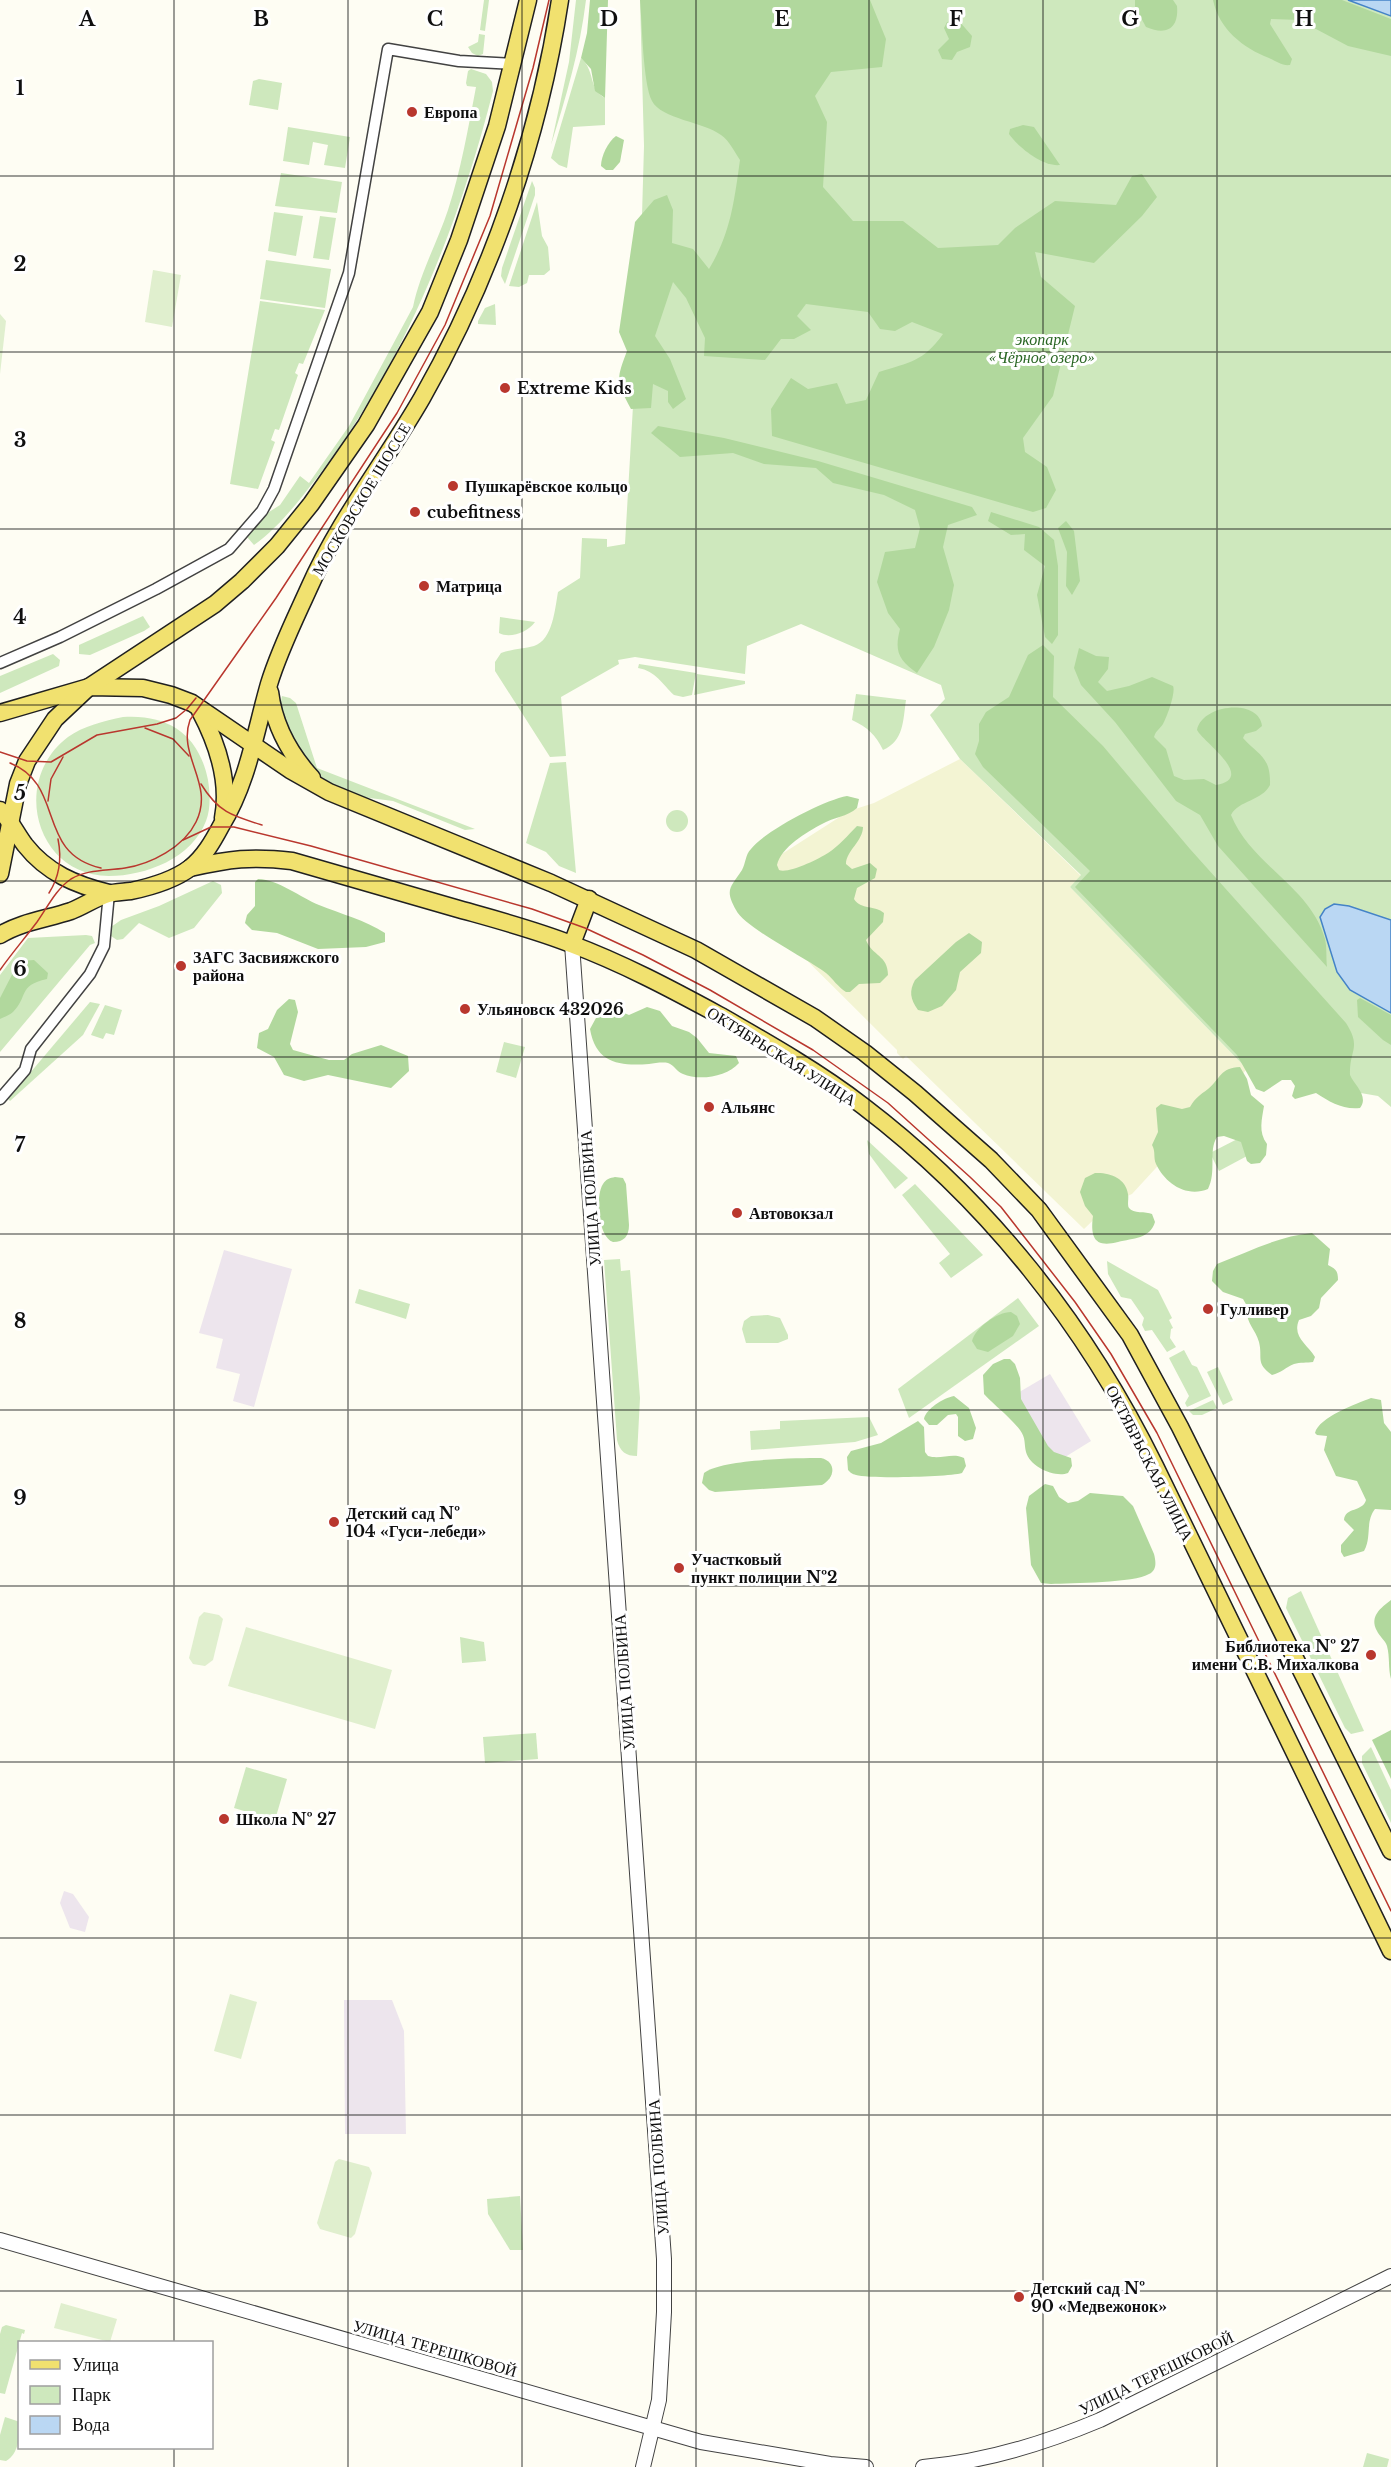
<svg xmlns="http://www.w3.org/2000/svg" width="1391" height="2467" font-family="'Libre Baskerville',serif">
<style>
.industrial{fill:#ede5ed}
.farmland{fill:#f3f4d3}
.green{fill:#cee8bd}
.forest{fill:#b1d89d}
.pitch{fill:#e0efce}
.water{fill:#bad7f3;stroke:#4483c7;stroke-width:1.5}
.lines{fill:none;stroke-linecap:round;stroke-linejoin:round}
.minor-casing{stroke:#424242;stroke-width:13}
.tertiary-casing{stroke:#424242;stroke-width:16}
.primary-casing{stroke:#202020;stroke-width:19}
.minor{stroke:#fff;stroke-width:10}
.tertiary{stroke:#fff;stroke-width:14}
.primary{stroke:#f1e16f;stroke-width:16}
.tram{stroke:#b9372e;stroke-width:1.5}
.grid{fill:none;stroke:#0f0f0f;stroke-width:1.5;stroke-opacity:0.55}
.poi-dot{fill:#b9372e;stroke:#fff;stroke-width:2}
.labels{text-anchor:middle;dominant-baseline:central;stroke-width:6;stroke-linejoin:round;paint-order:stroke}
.poi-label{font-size:16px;font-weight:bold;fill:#0f0f0f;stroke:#fff;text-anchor:start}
.park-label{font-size:16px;font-style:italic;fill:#286522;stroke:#fff}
.street-label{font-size:16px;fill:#0f0f0f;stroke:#fff}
.grid-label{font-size:20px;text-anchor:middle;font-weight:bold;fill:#0f0f0f;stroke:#fff;stroke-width:6;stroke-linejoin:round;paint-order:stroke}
</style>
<rect width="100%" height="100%" fill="#fefdf3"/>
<g class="industrial">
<path d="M224,1250L292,1269L254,1407L233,1401L240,1374L216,1368L223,1339L199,1333Z"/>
<path d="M1050,1374L1091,1441L1057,1462L1016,1394Z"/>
<path d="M64,1891L73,1894L89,1917L85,1932L70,1928L60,1903Z"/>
<path d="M344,2000H392L404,2031L406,2134H345Z"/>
</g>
<path class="farmland" d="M960,759L1081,876L1070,887L1247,1069L1132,1194L1111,1203L1084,1229L906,1056L903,1059L897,1053V1050L732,886L849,811L874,803Z"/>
<g class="green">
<path d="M484,0H489L485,31L480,30Z"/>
<path d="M576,0H586C580,50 566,97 551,145L569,62Z"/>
<path d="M640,0H1348L1391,16V1107L1378,1096L1303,1083L1247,1069L1070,887L1081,875L960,759L930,715L945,699L941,685L801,624L747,646L745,674L635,657L618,660L619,664L561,697L566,756L550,757L495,671V662L501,653C512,649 523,649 534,646C553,640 555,608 558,592L580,578L582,538L607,539V547L625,544L640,285L644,146Z"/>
<path d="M479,34L485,35L483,54L478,56L472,53L468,47L478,42Z"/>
<path d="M581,58C596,72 588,89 605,98V125L573,127L567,168L559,165L551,158Z"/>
<path d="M471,69L486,74L492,82L493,91C459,226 402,368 316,479C297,503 279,527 254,545L247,537L269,512L280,505L300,476L309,483L349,426L413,307C420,273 437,243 448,210C461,170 468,129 476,87L467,86L466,83L468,71Z"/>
<path d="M259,79L282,83L278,110L249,105L253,81Z"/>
<path d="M288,127L350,137L345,168L324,165L328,145L313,142L309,165L283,161Z"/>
<path d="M281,173L342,182L337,213L275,206Z"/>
<path d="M532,181L535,188V195L505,284L501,276L502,268Z"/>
<path d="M537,202L542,236L548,247L550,270L544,275H529L527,283L519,287L509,286Z"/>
<path d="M274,212L303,216L296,256L268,251Z"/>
<path d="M320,216L336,218L329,260L313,258Z"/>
<path d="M266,260L331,269L325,308L260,299Z"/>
<path d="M260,301L325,310L303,364L299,363L295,373L298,375L279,430L275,429L271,440L275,442L258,489L230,484Z"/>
<path d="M495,304L496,325L478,324V321L485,308Z"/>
<path d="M143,616L150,627L144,631L90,655L79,654V645Z"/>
<path d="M500,617L535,622C528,632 510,639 499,633Z"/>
<path d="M53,654L60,660L59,666L0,693V676Z"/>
<path d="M639,664L696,673L692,695L683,697L674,695C662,684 656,671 638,668Z"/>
<path d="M697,674L745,681V684L694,695Z"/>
<path d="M856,694L906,700C903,720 904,741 883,750C876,735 867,727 852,720Z"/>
<path d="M282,696L290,698L296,703L317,768L475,829L465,830L393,801L362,797L331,783L315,773L302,760L279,711Z"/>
<path d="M123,717C169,714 199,735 208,780C210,793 211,808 206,821C192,858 146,876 109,876C36,876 10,781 68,737C83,726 104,721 123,717Z"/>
<path d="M566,762L576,873L559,866L546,852L526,843L550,763Z"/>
<circle cx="677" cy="821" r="11"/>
<path d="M213,881L221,885L222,893L194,928L169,938L139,923L123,939L117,940L111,936V927L121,920L159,906Z"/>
<path d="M86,935L92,936L95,943L90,945L0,1052V975L28,938Z"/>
<path d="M90,1002L100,1004L83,1035L10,1101L8,1099Z"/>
<path d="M105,1005L122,1010L114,1035L106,1033L103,1039L91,1035Z"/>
<path d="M504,1042L525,1047L516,1078L496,1072Z"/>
<path d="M1253,1131L1262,1148L1219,1171L1210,1153Z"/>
<path d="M867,1140L908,1178L895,1189L869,1154Z"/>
<path d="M915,1184L983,1255L951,1278L939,1263L950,1254L902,1195Z"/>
<path d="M620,1259L621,1271L630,1270L640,1398L637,1456C626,1456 620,1452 617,1440L604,1260Z"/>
<path d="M1107,1261L1158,1290L1172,1318L1169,1320L1173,1328L1171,1329L1170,1338L1176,1347L1167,1352L1152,1330L1145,1331L1142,1325L1144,1318L1131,1299L1121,1297L1108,1274Z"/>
<path d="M359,1289L410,1304L406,1319L355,1303Z"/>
<path d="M1018,1298L1039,1326L909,1418L898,1389Z"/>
<path d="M768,1315L780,1318L788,1335V1339L778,1343H746L742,1329L744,1321L751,1316Z"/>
<path d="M1184,1350L1192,1365L1197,1367L1211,1396L1187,1407L1185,1403L1189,1396L1169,1358Z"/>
<path d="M1218,1367L1233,1400L1223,1405L1207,1372Z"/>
<path d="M1213,1400L1217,1408L1202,1415H1193L1189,1411Z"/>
<path d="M869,1417L878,1435L855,1442L751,1450L750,1431L780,1429V1421Z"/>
<path d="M1301,1591L1364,1731L1351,1734L1345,1728L1286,1608L1288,1598Z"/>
<path d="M460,1637L484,1642L486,1661L462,1663Z"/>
<path d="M536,1733L538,1759L485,1763L483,1737Z"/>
<path d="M1371,1747L1391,1790V1823L1362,1763V1756Z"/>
<path d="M246,1767L287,1779L275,1820L234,1808Z"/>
<path d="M520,2196L523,2250H510L488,2214L487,2199Z"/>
<path d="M6,2325L25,2330L24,2334L22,2333L5,2394L0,2393V2334L2,2327Z"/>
<path d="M5,2417L20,2422C20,2434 19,2454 6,2461L0,2460V2435Z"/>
<path d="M1367,2453L1389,2459L1387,2467H1363Z"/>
</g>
<g class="forest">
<path d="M590,0H608L605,98L595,91L591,69L581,58L587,33Z"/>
<path d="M640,0H870L886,39L882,67L831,72L815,96L827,122L823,187L853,221H903L938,248L998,245L1015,228L1055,201L1116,205L1132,176L1142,174L1157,197L1142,216L1094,263L1035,252L1041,277L1075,306L1053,396L1023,438L1025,452L1047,467L1056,490L1046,508L1033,512L772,436L771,409L791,378L808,389L837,383L846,404L866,400L879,372C910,362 923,362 943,334L912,322L895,331L880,329L868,312L806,304L797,316L811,330L794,339H781L765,360L704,356L705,338L686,298L673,282L655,336L670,359L686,399L673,409L668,402V391L653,384L651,408L631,409C616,381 616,380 627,351L619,332L635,222L654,200L667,195L673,210L672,243L693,249L709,269C731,232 734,202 740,160C735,153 729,140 721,135C704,122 661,119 652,101C643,84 642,22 640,0Z"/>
<path d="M1135,0H1173L1177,6C1179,28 1167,36 1146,27L1135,7Z"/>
<path d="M1213,0H1342L1391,19V56L1348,46L1299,20L1271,19L1270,24L1292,59L1290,65C1282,66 1276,61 1269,58C1243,48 1219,29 1213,0Z"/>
<path d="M959,21L972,36L970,47L957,52L952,60L942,59L938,50L949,39L944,28L947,22Z"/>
<path d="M1023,125L1034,127L1060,165C1043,167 1019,148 1009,134L1010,129Z"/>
<path d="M616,136L624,140L620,162L613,170H606L601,166C601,156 608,142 616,136Z"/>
<path d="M658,426L724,438L818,461L972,507L977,515L948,525L943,547L954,585L949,610L934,647L917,673C899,660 894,652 900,629L888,613L877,582L885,552L915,548L920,528L915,510L884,495L833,483L816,468L764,464L733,453L680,457L651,433Z"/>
<path d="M991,512L1039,527L1054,540L1058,566V635L1052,644L1045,637L1037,595L1045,566L1024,550L1025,534L1011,535L988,521Z"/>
<path d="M1066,521L1074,531L1080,581L1072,595L1066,586L1067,552L1058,528Z"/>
<path d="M1043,645L1054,656L1053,697L1103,746L1190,849L1346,1023C1362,1048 1349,1050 1350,1075C1355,1086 1369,1096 1360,1108C1343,1110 1330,1102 1316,1093L1295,1099L1292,1096L1295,1086L1291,1080H1282L1264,1092L1256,1089L1237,1055L1075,887L1090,871L983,767L975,754L979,741V724L986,712L1009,697L1028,655Z"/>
<path d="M1079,648L1096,656L1109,657L1108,669L1098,682L1107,691L1129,686L1152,677L1173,686C1176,692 1167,717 1163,724C1159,730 1156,730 1154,737L1166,749L1174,776L1184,780L1204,779L1216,785C1257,778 1203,742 1197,730C1202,704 1259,698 1262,726L1256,731L1245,734L1243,738C1258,755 1271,756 1270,785C1262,801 1239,800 1231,815C1251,865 1310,886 1325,939C1327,947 1326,958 1327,967L1218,846L1200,815L1176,801L1115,722L1081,685L1074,668Z"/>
<path d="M847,796L859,799L857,808C847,817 834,817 822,824C807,832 781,847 777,865L779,870C788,874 819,859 828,853C839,846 848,835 857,826L863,827C863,841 846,851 846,864L852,869L870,863L877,869L875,878L857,888L854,899C861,910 875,905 884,913L883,922L866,940C872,956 888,955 888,975L880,983L859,984L850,992H846C838,987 833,979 826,973C806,958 745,928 736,910C724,889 731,887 742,870C746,863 745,855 751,849C765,831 824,800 847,796Z"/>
<path d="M258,879C279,880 300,897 319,905C341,914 365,920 385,933V942L366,947L318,949L277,933L252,930L245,923L247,915L255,906V882Z"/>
<path d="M969,933L982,942L981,953L960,972L956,990L942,1006L928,1012L918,1010C910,999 909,991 915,980L956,942Z"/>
<path d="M34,960L48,973L47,979C17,986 29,996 13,1012C10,1015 4,1017 0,1019V998L17,965L22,961Z"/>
<path d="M1360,998L1391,1015V1045L1383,1040L1358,1017L1357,1000Z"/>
<path d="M289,999L295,1000L298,1012L290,1044L293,1050L329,1060H344L352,1054L381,1045L408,1056L409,1071L391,1088L328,1075L304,1081L284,1075L274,1057L257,1048L259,1033L268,1029L277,1010Z"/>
<path d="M610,1007L629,1015L647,1007L660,1011L672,1026L689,1032L697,1038L709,1053L736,1056L739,1063C727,1077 699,1081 683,1074C677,1072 674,1065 668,1063C663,1062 655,1063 649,1064C620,1066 596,1064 590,1029L596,1018Z"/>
<path d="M1240,1067L1247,1079L1251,1095L1264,1106C1262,1119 1258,1132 1267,1144L1266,1155L1260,1163L1251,1164L1247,1161L1241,1142L1224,1136L1217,1137C1208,1151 1217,1171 1208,1189C1186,1198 1165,1183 1156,1164C1153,1157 1156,1152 1152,1145L1158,1132L1156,1108L1161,1104L1182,1109L1190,1107C1195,1098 1200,1095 1208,1089C1221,1078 1220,1068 1240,1067Z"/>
<path d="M1095,1173C1109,1172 1126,1178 1128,1194C1129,1198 1127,1205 1129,1208C1133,1214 1146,1211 1152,1214L1155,1222C1150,1239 1133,1238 1118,1242C1095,1248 1090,1238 1093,1216L1085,1206L1080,1192L1085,1178Z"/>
<path d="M615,1177L623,1178L626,1184L629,1225C629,1236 624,1242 613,1242C598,1237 595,1196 603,1184C606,1179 610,1178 615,1177Z"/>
<path d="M1312,1233L1330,1249L1328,1265C1336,1269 1338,1271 1338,1280L1321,1298L1319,1308L1311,1316L1299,1320C1292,1337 1307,1344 1315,1357L1313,1362C1307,1363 1300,1362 1294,1364C1286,1367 1281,1373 1272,1375C1255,1363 1263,1358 1259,1342C1255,1328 1245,1323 1247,1306L1243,1299L1223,1292L1212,1281L1213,1271L1217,1264C1248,1252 1279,1236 1312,1233Z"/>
<path d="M1011,1312L1017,1316L1020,1324L1013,1336L988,1352L977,1349L972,1341C975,1328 997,1312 1011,1312Z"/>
<path d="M1004,1359H1010L1015,1364L1020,1378L1021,1399L1048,1446L1054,1452L1071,1458L1072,1466L1068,1473C1055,1478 1030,1467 1026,1452C1024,1444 1026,1438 1020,1430C1009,1416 996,1407 984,1394L983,1375L993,1364Z"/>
<path d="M954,1396L969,1408L976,1428L973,1439L965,1441L958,1436V1417L956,1414L948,1415L937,1425H929L924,1419C926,1409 943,1398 954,1396Z"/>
<path d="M1371,1398L1381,1400L1384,1423L1391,1432V1510L1375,1509C1365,1522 1372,1537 1364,1551L1344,1557L1341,1552V1545L1354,1530L1344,1520C1345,1507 1363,1512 1366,1500L1357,1481L1336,1476L1324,1450L1327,1436L1317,1435L1315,1433C1319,1417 1356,1404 1371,1398Z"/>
<path d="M918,1421L924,1427L925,1452L928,1456C941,1460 952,1452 964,1458L966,1466L962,1473C949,1477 869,1479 856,1475C852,1474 851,1473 848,1470L847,1457L851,1451L881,1443Z"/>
<path d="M821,1458C837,1462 835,1478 822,1485L715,1492L709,1490L702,1483L704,1473C721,1459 797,1458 821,1458Z"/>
<path d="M1045,1484L1053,1486L1059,1497L1068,1503L1078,1501L1090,1493L1123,1496L1133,1506L1154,1554C1156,1562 1157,1570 1149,1574C1135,1583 1071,1583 1051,1584L1041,1583L1031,1565L1026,1508L1029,1496Z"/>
<path d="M1391,1600V1679C1388,1668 1390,1657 1387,1646C1385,1640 1379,1636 1377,1631C1369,1616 1381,1608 1391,1600Z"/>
<path d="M1391,1730V1779L1372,1740Z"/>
</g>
<g class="pitch">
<path d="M153,270L181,275L172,327L145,322Z"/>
<path d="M0,314L6,321L0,374Z"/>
<path d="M204,1612L219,1615L223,1619L213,1660L205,1666L193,1664L189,1658L199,1617Z"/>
<path d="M246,1627L392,1670L375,1729L228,1686Z"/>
<path d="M230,1994L257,2002L241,2059L214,2051Z"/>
<path d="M339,2159L369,2167L372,2173L355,2234L351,2238L320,2229L317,2223L335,2162Z"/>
<path d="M61,2303L117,2319L110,2342L54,2328Z"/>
</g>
<g class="water">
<path d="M1348,0H1391V16Z"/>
<path d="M1334,904L1349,906L1391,920V1013L1350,990L1337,972L1320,917L1325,909Z"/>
</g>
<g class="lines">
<g class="minor-casing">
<g id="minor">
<path d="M0,663L60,637L156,589L229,549L262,511L274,489L349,273L388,49L459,61L513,64"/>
<path d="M0,1099L25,1070L31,1049L90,974L104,946L109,893"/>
</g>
</g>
<g class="tertiary-casing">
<g id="tertiary">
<path d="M572,944L664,2259V2312L659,2400L643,2467"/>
<path d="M0,2240L701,2442L830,2464L866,2467"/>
<path d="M923,2467C985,2462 1043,2444 1100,2420L1391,2276"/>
</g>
</g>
<g class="primary-casing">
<g id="primary">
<path d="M270,692C274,725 290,754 312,778"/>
<path d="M200,711C217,743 230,781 223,818"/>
<path d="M0,713L89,687L143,688L171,695L192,703L290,770L329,792L551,883L696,950L815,1018L865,1053L915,1093L991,1160L1039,1210L1130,1335L1180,1427L1391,1851"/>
<path d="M0,810C11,821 16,833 25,845C47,873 76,885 109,893"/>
<path d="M190,868C229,859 252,856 292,861C346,877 401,892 455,908C494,919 533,929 571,944C622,963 671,989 719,1015C768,1043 819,1072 863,1106C988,1201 1086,1326 1155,1466L1391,1951"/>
<path d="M0,874L18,784L27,761L55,719L89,687L215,604L242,581L277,546L311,504L366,425L430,312L459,240L497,126L528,0"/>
<path d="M0,935C21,922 47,919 71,911C84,906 95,898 108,894C115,892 123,892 131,891C150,887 174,880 190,868C204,857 213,841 221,826C248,782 255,733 269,684C279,651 295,619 309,588C339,520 385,462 422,398C491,277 539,138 560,0"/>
<path d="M572,944L589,899"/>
</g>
</g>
<use href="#minor" class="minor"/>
<use href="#tertiary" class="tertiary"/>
<use href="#primary" class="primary"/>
<g class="tram">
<path d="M145,728L173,739L189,756"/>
<path d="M0,752L27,761L51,762L97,735L157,724L176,718L187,709L196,698"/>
<path d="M10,763C66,785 35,853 101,868"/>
<path d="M201,784C218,812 232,816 262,825"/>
<path d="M48,801L51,779L63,757"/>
<path d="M183,840L211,827H234L311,846L532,909L585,928L643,955L710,990L813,1050L888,1103L970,1177L1001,1207L1075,1302L1111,1354L1157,1433L1391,1911"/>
<path d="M49,893C60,876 62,859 58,839"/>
<path d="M0,970C12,953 25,938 37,922C47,908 56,889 71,879C88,869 106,871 125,868C151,864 184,847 196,822C215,784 177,756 190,720L276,598L397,413L445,325L490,216L533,68L549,0"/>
</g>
</g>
<path class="grid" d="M174,0V2342M348,0V2467M522,0V2467M696,0V2467M869,0V2467M1043,0V2467M1217,0V2467M0,176H1391M0,352H1391M0,529H1391M0,705H1391M0,881H1391M0,1057H1391M0,1234H1391M0,1410H1391M0,1586H1391M0,1762H1391M0,1938H1391M0,2115H1391M0,2291H1391M174,2448V2467"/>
<g class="poi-dot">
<circle cx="412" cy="112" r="6"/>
<circle cx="505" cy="388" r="6"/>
<circle cx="453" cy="486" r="6"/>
<circle cx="415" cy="512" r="6"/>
<circle cx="424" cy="586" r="6"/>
<circle cx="181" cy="966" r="6"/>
<circle cx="465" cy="1009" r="6"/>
<circle cx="709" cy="1107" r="6"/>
<circle cx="737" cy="1213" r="6"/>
<circle cx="1208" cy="1309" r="6"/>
<circle cx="334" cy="1522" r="6"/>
<circle cx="679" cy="1568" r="6"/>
<circle cx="1371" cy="1655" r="6"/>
<circle cx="224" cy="1819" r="6"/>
<circle cx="1019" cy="2297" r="6"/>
</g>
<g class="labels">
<g class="poi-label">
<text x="424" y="112">Европа</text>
<text x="517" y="388">Extreme Kids</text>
<text x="465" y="486">Пушкарёвское кольцо</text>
<text x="427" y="512">cubefitness</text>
<text x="436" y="586">Матрица</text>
<text x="193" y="957">ЗАГС Засвияжского<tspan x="193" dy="18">района</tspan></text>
<text x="477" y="1009">Ульяновск 432026</text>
<text x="721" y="1107">Альянс</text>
<text x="749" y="1213">Автовокзал</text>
<text x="1220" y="1309">Гулливер</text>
<text x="346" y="1513">Детский сад №<tspan x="346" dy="18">104 «Гуси-лебеди»</tspan></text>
<text x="691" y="1559">Участковый<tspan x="691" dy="18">пункт полиции №2</tspan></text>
<text x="1359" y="1646" text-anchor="end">Библиотека № 27<tspan x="1359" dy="18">имени С.В. Михалкова</tspan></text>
<text x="236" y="1819">Школа № 27</text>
<text x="1031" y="2288">Детский сад №<tspan x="1031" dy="18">90 «Медвежонок»</tspan></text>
</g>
<g class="park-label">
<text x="1042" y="339">экопарк<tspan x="1042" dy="18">«Чёрное озеро»</tspan></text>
</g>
<g class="street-label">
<text transform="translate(361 499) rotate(-59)">МОСКОВСКОЕ ШОССЕ</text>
<text transform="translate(782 1056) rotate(32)">ОКТЯБРЬСКАЯ УЛИЦА</text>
<text transform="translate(590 1198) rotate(-94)">УЛИЦА ПОЛБИНА</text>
<text transform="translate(1150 1463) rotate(63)">ОКТЯБРЬСКАЯ УЛИЦА</text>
<text transform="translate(624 1682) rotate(-94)">УЛИЦА ПОЛБИНА</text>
<text transform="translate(658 2167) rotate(-94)">УЛИЦА ПОЛБИНА</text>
<text transform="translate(435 2348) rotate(16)">УЛИЦА ТЕРЕШКОВОЙ</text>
<text transform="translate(1156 2373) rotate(-26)">УЛИЦА ТЕРЕШКОВОЙ</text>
</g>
</g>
<g class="grid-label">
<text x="87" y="26">A</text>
<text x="261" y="26">B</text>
<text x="435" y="26">C</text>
<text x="609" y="26">D</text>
<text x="782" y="26">E</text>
<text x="956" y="26">F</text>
<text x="1130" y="26">G</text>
<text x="1304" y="26">H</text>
<text x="20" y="95">1</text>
<text x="20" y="271">2</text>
<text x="20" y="447">3</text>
<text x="20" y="624">4</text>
<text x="20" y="800">5</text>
<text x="20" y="976">6</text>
<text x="20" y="1152">7</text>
<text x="20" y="1328">8</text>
<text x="20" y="1505">9</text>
</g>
<rect x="18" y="2341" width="195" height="108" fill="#ffffff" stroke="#9f9f9f" stroke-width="1.5"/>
<rect x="30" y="2360" width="30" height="9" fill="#f1e16f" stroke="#9f9f9f" stroke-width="1.5"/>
<text x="72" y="2371" font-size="18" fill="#0f0f0f">Улица</text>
<rect x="30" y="2386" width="30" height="18" fill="#cee8bd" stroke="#9f9f9f" stroke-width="1.5"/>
<text x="72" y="2401" font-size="18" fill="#0f0f0f">Парк</text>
<rect x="30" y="2416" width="30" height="18" fill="#bad7f3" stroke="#9f9f9f" stroke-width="1.5"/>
<text x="72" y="2431" font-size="18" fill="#0f0f0f">Вода</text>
</svg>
